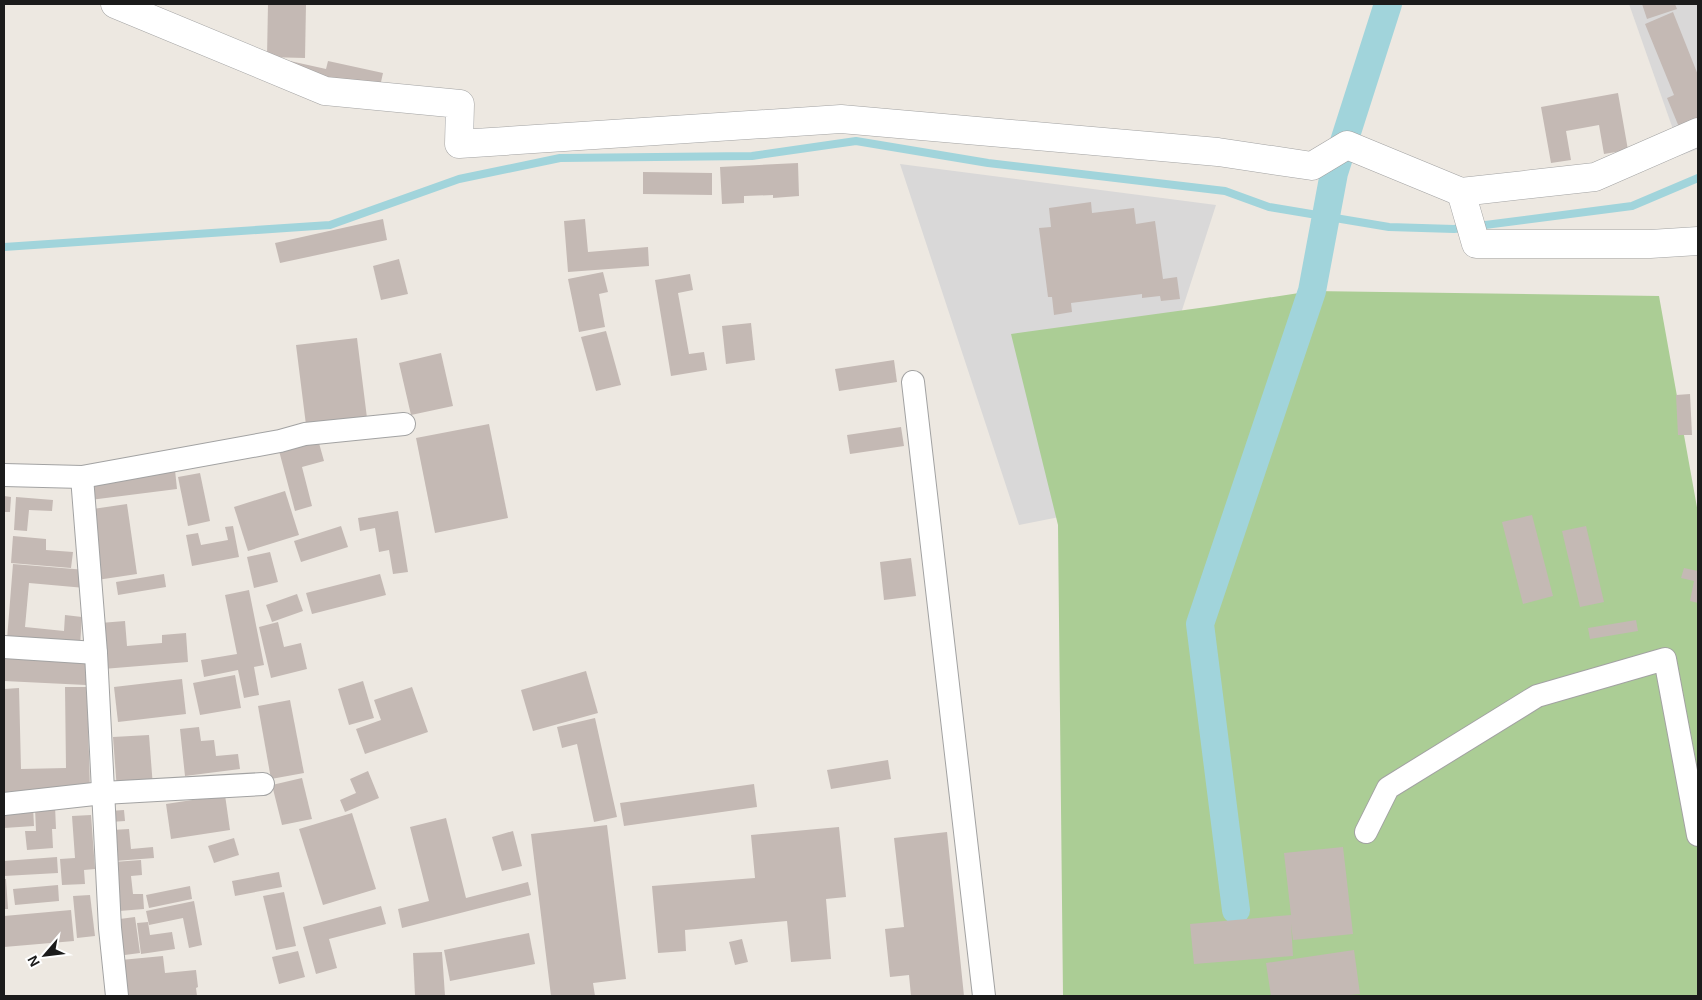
<svg xmlns="http://www.w3.org/2000/svg" width="1702" height="1000" font-family="Arial,sans-serif">
<style>
.residential{fill:#d9d8d8}
.forest{fill:#abcd95}
.lines{fill:none;stroke-linecap:round;stroke-linejoin:round}
.stream{stroke:#a1d4db;stroke-width:8}
.canal{stroke:#a1d4db;stroke-width:28}
.building{fill:#c4b9b4}
.minor-casing{stroke:#a2a2a2;stroke-width:24}
.tertiary-casing{stroke:#a2a2a2;stroke-width:29}
.minor{stroke:#fff;stroke-width:22}
.tertiary{stroke:#fff;stroke-width:28}
</style>
<rect width="100%" height="100%" fill="#ede8e1"/>
<g class="residential">
<path d="M1629,4H1698V149L1682,155Z"/>
<path d="M900,164L1216,205L1173,338L1140,501L1019,525Z"/>
</g>
<path class="forest" d="M1312,291L1659,296L1698,513V996H1063L1058,525L1011,334L1214,306Z"/>
<g class="lines">
<path class="stream" d="M4,247L330,225L459,179L560,158L752,156L856,141L988,163L1225,191L1269,207L1389,227L1454,229L1632,206L1698,178"/>
<path class="canal" d="M1236,910L1200,624L1312,291L1334,173L1388,4"/>
</g>
<g class="building">
<path d="M268,4H306L305,58L267,57Z"/>
<path d="M1642,4H1675L1677,9L1647,19Z"/>
<path d="M1673,12L1698,75V119L1679,127L1667,98L1674,95L1645,24Z"/>
<path d="M290,61L326,69L328,61L383,73L379,91L288,71Z"/>
<path d="M1618,93L1628,150L1604,154L1599,125L1566,131L1571,160L1551,163L1541,107Z"/>
<path d="M798,163L799,196L773,198V195L744,196V203L722,204L720,167Z"/>
<path d="M643,172L712,173V195L643,194Z"/>
<path d="M1091,202L1092,213L1134,208L1136,224L1155,221L1163,279L1177,277L1180,299L1161,301L1160,296L1142,298V294L1071,303L1072,312L1054,315L1052,297H1048L1039,228L1051,227L1049,208Z"/>
<path d="M383,219L387,240L280,263L275,243Z"/>
<path d="M585,219L588,252L648,247L649,266L568,272L564,221Z"/>
<path d="M399,259L408,294L381,300L373,266Z"/>
<path d="M603,272L608,292L599,294L605,327L579,332L568,279Z"/>
<path d="M690,274L693,290L678,293L689,354L704,352L707,370L671,376L655,280Z"/>
<path d="M751,323L755,360L726,364L722,326Z"/>
<path d="M606,331L621,385L596,391L581,337Z"/>
<path d="M357,338L367,418L306,425L296,345Z"/>
<path d="M441,353L453,406L411,415L399,363Z"/>
<path d="M894,360L897,382L839,391L835,369Z"/>
<path d="M1690,394L1692,435H1678L1676,395Z"/>
<path d="M489,424L508,518L435,533L416,438Z"/>
<path d="M901,427L904,446L850,454L847,435Z"/>
<path d="M317,436L324,461L302,467L312,506L295,511L278,447Z"/>
<path d="M175,470L177,489L90,500L88,481Z"/>
<path d="M200,473L210,521L188,526L178,477Z"/>
<path d="M285,491L299,535L248,551L234,507Z"/>
<path d="M4,496L11,497L10,512H4Z"/>
<path d="M16,497L53,500L52,511L29,510L27,531L14,530Z"/>
<path d="M127,504L137,574L97,580L86,510Z"/>
<path d="M398,511L408,572L393,574L389,550L379,552L375,528L360,531L358,518Z"/>
<path d="M1532,515L1553,596L1523,604L1502,522Z"/>
<path d="M233,526L239,557L192,566L186,535L198,533L201,545L228,540L225,527Z"/>
<path d="M341,526L348,547L301,562L294,541Z"/>
<path d="M1586,526L1604,602L1580,607L1562,531Z"/>
<path d="M13,536L46,539V550L73,552L71,568L11,563Z"/>
<path d="M270,552L278,582L254,588L247,557Z"/>
<path d="M911,558L916,596L884,600L880,562Z"/>
<path d="M13,564L86,570L85,588L29,583L25,627L64,631L65,615L82,617L80,646L7,639Z"/>
<path d="M1684,568L1698,571V603L1690,601L1694,581L1681,578Z"/>
<path d="M164,574L166,587L118,595L116,582Z"/>
<path d="M380,574L386,595L312,614L306,593Z"/>
<path d="M249,590L264,665L254,667L259,695L244,698L238,670L204,677L201,660L237,654L225,595Z"/>
<path d="M297,594L303,611L272,622L266,605Z"/>
<path d="M1636,620L1638,631L1590,639L1588,628Z"/>
<path d="M125,621L127,646L162,643V635L186,633L188,662L103,669L100,623Z"/>
<path d="M278,622L284,647L301,643L307,669L271,678L259,627Z"/>
<path d="M4,655L88,660L86,685L4,681Z"/>
<path d="M586,671L598,713L533,731L521,690Z"/>
<path d="M235,675L241,708L200,715L193,683Z"/>
<path d="M182,679L186,714L118,722L114,687Z"/>
<path d="M363,681L374,718L349,725L338,689Z"/>
<path d="M65,687H87L90,790L4,792V689L19,688L21,769L66,768Z"/>
<path d="M412,687L428,732L365,754L356,729L381,720L374,700Z"/>
<path d="M290,700L304,773L271,779L258,706Z"/>
<path d="M595,718L617,817L594,822L577,744L562,748L557,727Z"/>
<path d="M199,727L201,741L214,740L216,756L238,754L240,769L185,776L180,729Z"/>
<path d="M149,735L153,787L117,790L113,737Z"/>
<path d="M888,760L891,779L831,789L827,770Z"/>
<path d="M368,771L379,798L345,812L340,800L356,793L350,779Z"/>
<path d="M302,778L312,819L282,825L272,785Z"/>
<path d="M754,784L757,807L624,826L620,803Z"/>
<path d="M225,795L230,830L171,839L166,804Z"/>
<path d="M55,806L56,829H52L53,848L27,850L25,831H36L35,808Z"/>
<path d="M33,807L34,826L4,828V809Z"/>
<path d="M124,810L125,821L110,822L109,811Z"/>
<path d="M352,813L376,889L323,905L299,829Z"/>
<path d="M91,815L95,869L84,870L85,884L62,885L60,859L75,858L72,816Z"/>
<path d="M446,818L466,898L528,882L531,895L402,928L398,909L429,901L410,827Z"/>
<path d="M607,825L626,979L593,983L595,996H551L531,834Z"/>
<path d="M839,827L846,897L826,899L831,959L791,962L787,921L685,930L686,951L658,953L652,886L755,878L751,835Z"/>
<path d="M129,829L131,849L153,847L154,858L115,861L112,830Z"/>
<path d="M513,831L522,866L502,871L492,837Z"/>
<path d="M947,832L964,996H911L909,975L890,977L885,929L904,927L894,838Z"/>
<path d="M234,838L239,855L214,863L208,846Z"/>
<path d="M1343,847L1353,934L1293,940L1291,924L1293,956L1194,964L1190,924L1291,915L1284,853Z"/>
<path d="M57,857L58,873L4,876V861Z"/>
<path d="M141,860L142,875L131,876L133,894H143L144,909L119,911L114,862Z"/>
<path d="M279,872L282,887L235,896L232,881Z"/>
<path d="M4,879H6L8,909H4Z"/>
<path d="M58,885L59,901L15,905L13,889Z"/>
<path d="M190,886L192,899L149,908L146,895Z"/>
<path d="M284,892L296,946L276,950L263,896Z"/>
<path d="M90,895L95,936L77,938L73,896Z"/>
<path d="M194,901L202,945L189,948L183,918L149,925L146,911Z"/>
<path d="M381,906L386,924L329,939L337,968L316,974L303,927Z"/>
<path d="M71,910L74,941L4,947V916Z"/>
<path d="M135,917L140,953L117,956L112,920Z"/>
<path d="M148,922L150,935L172,932L175,949L141,954L137,923Z"/>
<path d="M529,933L535,964L450,981L444,950Z"/>
<path d="M742,939L748,962L735,965L729,942Z"/>
<path d="M1354,950L1360,994L1341,996H1271L1266,963Z"/>
<path d="M298,951L305,977L279,984L272,957Z"/>
<path d="M442,952L445,996H415L413,953Z"/>
<path d="M163,956L165,973L196,970L198,987L196,988L197,996H125L121,960Z"/>
</g>
<g class="lines">
<g class="minor-casing">
<g id="minor">
<path d="M913,382L984,996"/>
<path d="M4,475L82,477L280,441L305,434L404,424"/>
<path d="M82,477L96,653L110,928L117,996"/>
<path d="M4,647L96,653"/>
<path d="M4,804L103,793L263,784"/>
<path d="M1366,832L1388,788L1537,696L1665,659L1698,835"/>
</g>
</g>
<g class="tertiary-casing">
<g id="tertiary">
<path d="M115,4L325,91L460,104L459,144L841,119L1218,152L1312,166L1347,145L1461,192L1595,177L1698,132"/>
<path d="M1461,192L1476,244H1650L1698,241"/>
</g>
</g>
<use href="#minor" class="minor"/>
<use href="#tertiary" class="tertiary"/>
</g>
<rect width="1702" height="1000" fill="none" stroke="#1b1b1b" stroke-width="10"/>
<g transform="translate(45 955) rotate(242)" stroke="#ffffff" stroke-width="4" paint-order="stroke">
<path d="M0-4L9 19L0 12L-9 19Z" fill="#1b1b1b"/>
<text y="-8" font-size="14" font-weight="bold" text-anchor="middle" fill="#1b1b1b">N</text>
</g>
</svg>
